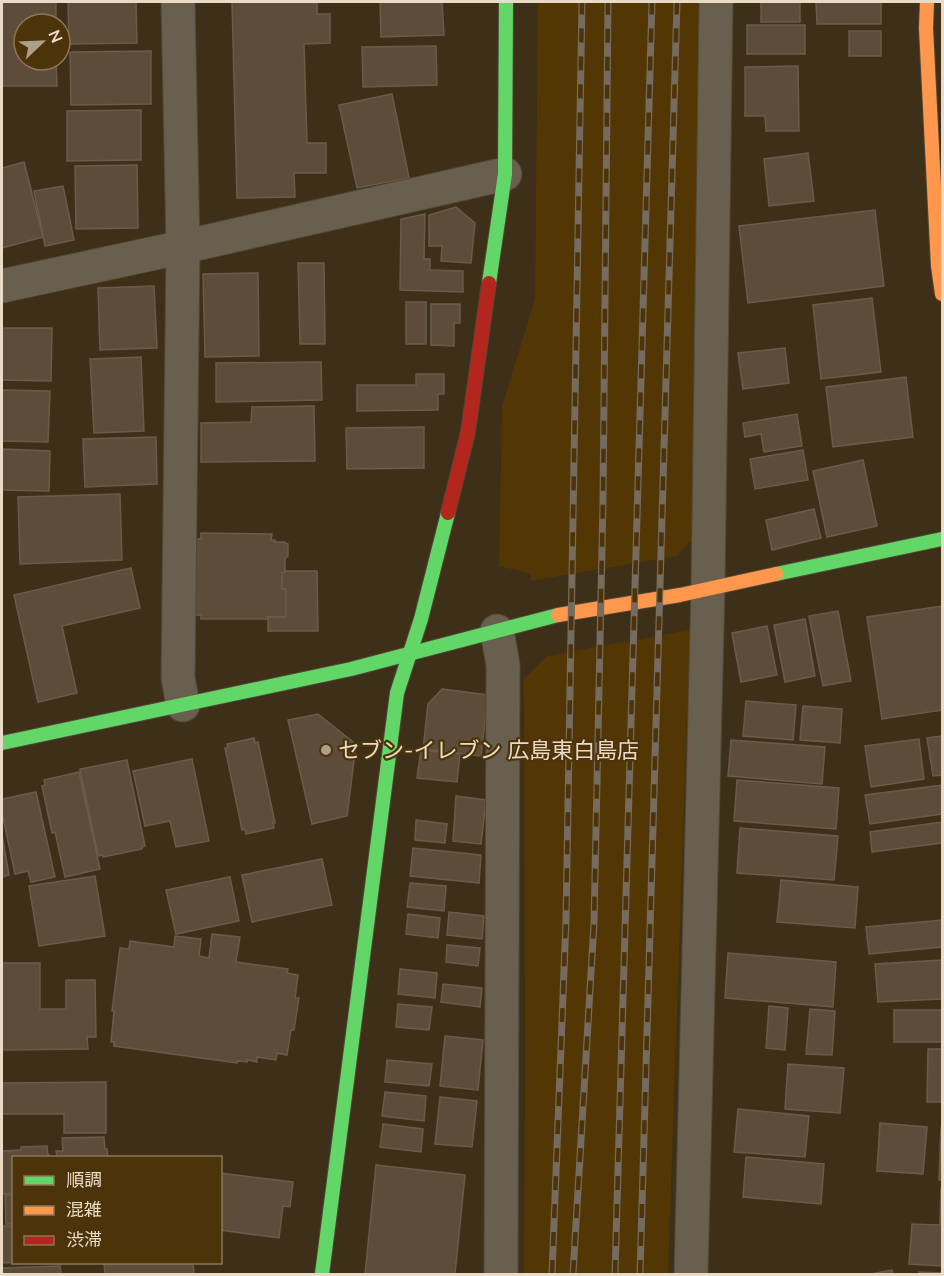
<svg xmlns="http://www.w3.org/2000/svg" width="944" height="1276" font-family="Mulish,'Noto Sans JP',sans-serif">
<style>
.built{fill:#523705}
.building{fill:#5d4c3a;stroke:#6a5c4c;stroke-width:1.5}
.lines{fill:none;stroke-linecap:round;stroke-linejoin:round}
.street-casing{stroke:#524837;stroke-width:35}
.fast-casing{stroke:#524837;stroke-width:16}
.slow-casing{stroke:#524837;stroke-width:16}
.jam-casing{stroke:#524837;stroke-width:16}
.street{stroke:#695f4e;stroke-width:33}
.fast{stroke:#63d668;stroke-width:14}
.slow{stroke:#ff974d;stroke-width:14}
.jam{stroke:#b3261e;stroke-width:14}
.rail-casing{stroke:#756b5e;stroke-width:7}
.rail{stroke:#4c3309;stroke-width:4.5;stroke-dasharray:14;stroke-linecap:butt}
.poi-dot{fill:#ad9f89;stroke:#4c3309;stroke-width:2}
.labels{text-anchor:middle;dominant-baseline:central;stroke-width:4.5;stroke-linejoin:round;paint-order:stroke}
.poi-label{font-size:22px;fill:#eadbc6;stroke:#4c3309;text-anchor:start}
</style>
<rect width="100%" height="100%" fill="#3d2f18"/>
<g class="built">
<path d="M538,2H706L694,538L677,556L530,581L531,574L499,566L502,406L535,299Z"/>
<path d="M690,630L668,1274H524L525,1070L524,679L547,656Z"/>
</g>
<g class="building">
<path d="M2,2H56V24H24V60H56L57,86H2Z"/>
<path d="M68,2H136L137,43L69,44Z"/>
<path d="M232,2H317V14H330V43L304,44L307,143H326V173H294L295,197L237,198Z"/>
<path d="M380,2H442L444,35L381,37Z"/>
<rect x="761" y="2" width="39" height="20"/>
<path d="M816,2H881V24H817Z"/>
<rect x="747" y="25" width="58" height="29"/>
<rect x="849" y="31" width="32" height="25"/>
<path d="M436,46L437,85L363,87L362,47Z"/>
<path d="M151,51V104L71,105L70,52Z"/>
<path d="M798,66L799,131H766L765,116H745V67Z"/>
<path d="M392,94L409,178L357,188L339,105Z"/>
<path d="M141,110V160L67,161V111Z"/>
<path d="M808,153L814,201L769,206L764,159Z"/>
<path d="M24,162L43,237L2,248V168Z"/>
<path d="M137,165L138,228L76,229L75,166Z"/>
<path d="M63,186L74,240L45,246L34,191Z"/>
<path d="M456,207L475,223L471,263L441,261L442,246H429V215Z"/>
<path d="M875,210L884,286L748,303L739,226Z"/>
<path d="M425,214L424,259H430V270L463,271V292L400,290L401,219Z"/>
<path d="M298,263H324L325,344H300Z"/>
<path d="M258,273L259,356L205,357L203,274Z"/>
<path d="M154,286L157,348L100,350L98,288Z"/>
<path d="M872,298L881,372L821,379L813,305Z"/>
<rect x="406" y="302" width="20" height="42"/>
<path d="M431,304H460V323H454V346L431,345Z"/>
<path d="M2,328H52L51,381L2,380Z"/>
<path d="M785,348L789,383L743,389L738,353Z"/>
<path d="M141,357L144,431L94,433L90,359Z"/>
<path d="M321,362L322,400L216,402V363Z"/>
<path d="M416,374H444V394H438V410L357,411V385H416Z"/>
<path d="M906,377L913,437L833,447L826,387Z"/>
<path d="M2,390L50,391L48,442L2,441Z"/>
<path d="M314,406L315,461L201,462V423L251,422L252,407Z"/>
<path d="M797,414L802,446L764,452L761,434L745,437L743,423Z"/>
<path d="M424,427V468L347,469L346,428Z"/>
<path d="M156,437L157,484L85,487L83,439Z"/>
<path d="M2,449L50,451L49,491L2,490Z"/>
<path d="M803,450L808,480L755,489L750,459Z"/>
<path d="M863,460L877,526L827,537L813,471Z"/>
<path d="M120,494L122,560L20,564L18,497Z"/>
<path d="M814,509L821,538L772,550L766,520Z"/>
<path d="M201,533L272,534L271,540H275V542H284L288,544V556L285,558V572L282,573V589H286V617H268V619H201V615H195V539H201Z"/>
<path d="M131,568L140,608L62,626L77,693L38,702L14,595Z"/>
<path d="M285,571H317L318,631H268V617H286V589H282V573L285,572Z"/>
<path d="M942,606V710L882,719L867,617Z"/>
<path d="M838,611L851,681L823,686L809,616Z"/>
<path d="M805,619L815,676L785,682L774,625Z"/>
<path d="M767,626L777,675L741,682L732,633Z"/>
<path d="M442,689L488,695L481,756L423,749L428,704Z"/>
<path d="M746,701L796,705L793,740L743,736Z"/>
<path d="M803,706L842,709L840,743L800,740Z"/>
<path d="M318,714L353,742L355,753L347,816L312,824L288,720Z"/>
<path d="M942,736V775L933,776L927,738Z"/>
<path d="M254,738L255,743L258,742L275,823H273L274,828L246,834L245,829L242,830L225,748H228L227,744Z"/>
<path d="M919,739L924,779L871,787L865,746Z"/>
<path d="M731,740L825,747L822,784L728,776Z"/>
<path d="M421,750L460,754L457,782L417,778Z"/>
<path d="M192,759L209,841L176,847L170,821L145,826L133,771Z"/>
<path d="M127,760L145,846L142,847V849L103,857V855L98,856L80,769Z"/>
<path d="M79,772L100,869L65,877L55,832L52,833L42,786L45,785L44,780Z"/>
<path d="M737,780L839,788L836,829L734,821Z"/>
<path d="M942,785V814L870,824L865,795Z"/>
<path d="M36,792L55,877L31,882L28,871L15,874L2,813V799Z"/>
<path d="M456,796L486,800L481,844L453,841Z"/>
<path d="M416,820L447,824L445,843L415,840Z"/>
<path d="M942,822V843L872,852L870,832Z"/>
<path d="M740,828L838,836L834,880L737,873Z"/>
<path d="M2,835L9,875L2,877Z"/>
<path d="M413,848L481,855L479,883L410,876Z"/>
<path d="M322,859L332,905L252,922L242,875Z"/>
<path d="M95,876L105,936L39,946L29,886Z"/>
<path d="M230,877L239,921L176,934L166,890Z"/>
<path d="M781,880L858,887L855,928L777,922Z"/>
<path d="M410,883L446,886L444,911L407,907Z"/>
<path d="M449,912L484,916L482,939L447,935Z"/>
<path d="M408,914L440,918L438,938L406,934Z"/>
<path d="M942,920V947L869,954L866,927Z"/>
<path d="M212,934L240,937L236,962L288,969L287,973L298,975L295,998H299L294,1030H291L287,1055L277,1053L276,1060L257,1057V1062L247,1060V1062L237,1061V1063L114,1046V1042H111L114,1011H112L120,948L129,949L130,941L174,947L175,936L201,939L199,956L209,958Z"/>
<path d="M447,945L480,948L478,966L446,962Z"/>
<path d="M728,953L836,962L833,1007L725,998Z"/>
<path d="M942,960V999L878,1002L875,964Z"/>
<path d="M2,963H40V1009H66V980H95L96,1037H87L88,1049L2,1050Z"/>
<path d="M400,969L437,973L435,998L398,994Z"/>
<path d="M443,984L482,988L480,1007L441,1002Z"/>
<path d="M398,1004L432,1007L429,1030L396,1027Z"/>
<path d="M769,1006L788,1008L785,1050L766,1048Z"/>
<path d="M810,1009L835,1011L832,1055L806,1054Z"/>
<rect x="894" y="1010" width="48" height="32"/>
<path d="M445,1036L483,1040L478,1090L440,1086Z"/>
<path d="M928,1049H942V1102H927Z"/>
<path d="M387,1060L432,1064L429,1086L385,1082Z"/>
<path d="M788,1064L844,1068L840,1113L785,1109Z"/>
<path d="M106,1082V1133H64V1114H2V1083Z"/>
<path d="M385,1092L426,1096L424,1121L382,1116Z"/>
<path d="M440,1097L477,1101L472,1147L435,1144Z"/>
<path d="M738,1109L809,1116L805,1157L734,1152Z"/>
<path d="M880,1123L927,1127L923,1174L877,1171Z"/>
<path d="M383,1124L423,1129L421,1152L380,1147Z"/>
<path d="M941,1128H942V1180H939Z"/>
<path d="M104,1137L105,1149H107L108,1158H57L56,1151H63L62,1138Z"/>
<path d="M47,1146L48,1155H49V1158H14V1193L2,1194V1151L21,1150V1147Z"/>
<path d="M746,1157L824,1164L821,1204L743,1197Z"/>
<path d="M376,1165L465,1175L455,1274H365Z"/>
<path d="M220,1173L293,1182L290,1207L283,1206L279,1238L220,1230Z"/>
<path d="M941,1188H942V1266L909,1264L912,1224L940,1225Z"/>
<path d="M5,1195H14V1224H6Z"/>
<path d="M2,1226H14V1262H33L2,1263Z"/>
<path d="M104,1262H193L194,1274H105Z"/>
<path d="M60,1266L61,1274H2V1268Z"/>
<path d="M892,1270L893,1274H871Z"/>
<path d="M919,1272L942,1273V1274H919Z"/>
</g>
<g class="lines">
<g class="street-casing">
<g id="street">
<path d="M178,2L183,247L178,678L183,705"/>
<path d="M2,286L183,247L505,174"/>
<path d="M497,631L503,665L501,1274"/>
<path d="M691,1274L708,588L716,2"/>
</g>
</g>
<g class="fast-casing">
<g id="fast">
<path d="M489,283L505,174L506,2"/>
<path d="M776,574L942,539"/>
<path d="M2,743L351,669L558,615"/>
<path d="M322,1274L397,693L421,619L448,513"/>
</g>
</g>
<g class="slow-casing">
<g id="slow">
<path d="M927,2L926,28L938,266L942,294"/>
<path d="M558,615L680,595L776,574"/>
</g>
</g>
<g class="jam-casing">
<path id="jam" d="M448,513L468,432L489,283"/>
</g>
<use href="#street" class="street"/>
<use href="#fast" class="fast"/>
<use href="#slow" class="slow"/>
<use href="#jam" class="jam"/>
<g class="rail-casing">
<g id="rail">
<path d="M552,1274L566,920L582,2"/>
<path d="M573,1274L594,923L603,501L608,2"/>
<path d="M615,1274L652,2"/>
<path d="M640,1274L677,2"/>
</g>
</g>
<use href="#rail" class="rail"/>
</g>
<circle class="poi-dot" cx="326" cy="750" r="6"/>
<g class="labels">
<g class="poi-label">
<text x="338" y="750">セブン-イレブン 広島東白島店</text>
</g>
</g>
<rect width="944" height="1276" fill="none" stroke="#eadbc6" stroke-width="6"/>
<rect x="12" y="1156" width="210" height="108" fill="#4c3309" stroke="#8b7655" stroke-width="1.5"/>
<rect x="24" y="1176" width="30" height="9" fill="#63d668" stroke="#8b7655" stroke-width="1.5"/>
<text x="66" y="1186" font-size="18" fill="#eadbc6">順調</text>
<rect x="24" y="1206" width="30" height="9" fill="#ff974d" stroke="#8b7655" stroke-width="1.5"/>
<text x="66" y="1216" font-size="18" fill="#eadbc6">混雑</text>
<rect x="24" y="1236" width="30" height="9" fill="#b3261e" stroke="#8b7655" stroke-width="1.5"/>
<text x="66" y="1246" font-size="18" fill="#eadbc6">渋滞</text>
<g transform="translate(42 42) rotate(67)"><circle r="28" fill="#4c3309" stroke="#8b7655" stroke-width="1.5"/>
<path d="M0-4.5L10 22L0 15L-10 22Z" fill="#ad9f89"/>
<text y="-9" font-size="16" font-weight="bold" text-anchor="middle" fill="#eadbc6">N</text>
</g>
</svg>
